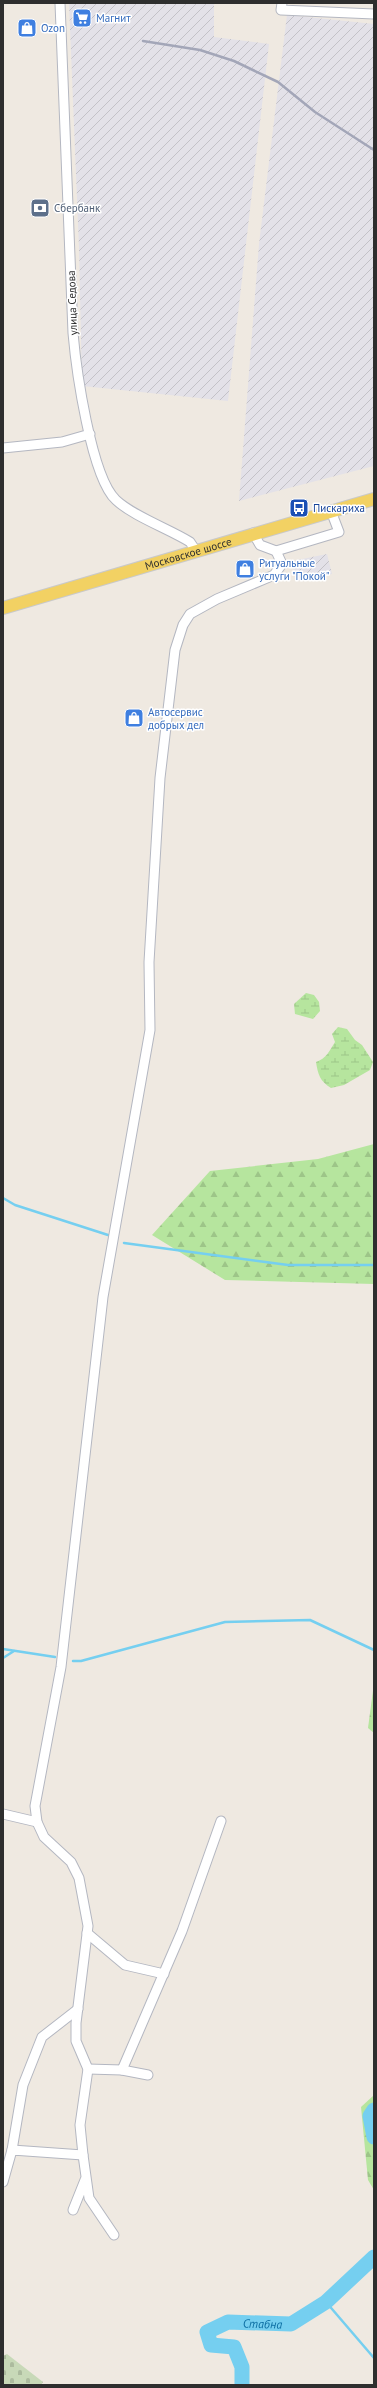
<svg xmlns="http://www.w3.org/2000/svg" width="377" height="2388" font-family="'PT Sans',sans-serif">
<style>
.industrial{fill:url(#industrial-furrows)}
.forest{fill:url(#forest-firs)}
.wetland{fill:url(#wetland-marsh)}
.cemetery{fill:url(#cemetery-stones)}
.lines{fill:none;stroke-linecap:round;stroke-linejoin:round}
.stream{stroke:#75cff0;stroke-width:2.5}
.river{stroke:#75cff0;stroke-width:15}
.minor-casing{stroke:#b4b7c1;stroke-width:11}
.major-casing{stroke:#c9c9c9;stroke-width:14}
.minor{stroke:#fff;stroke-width:9}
.major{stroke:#f2d163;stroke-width:12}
.rail{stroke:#a3a6b8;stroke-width:2.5}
.labels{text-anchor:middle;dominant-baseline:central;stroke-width:3;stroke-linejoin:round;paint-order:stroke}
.shop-label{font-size:11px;fill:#366cbe;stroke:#fff;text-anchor:start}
.service-label{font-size:11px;fill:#4e5e75;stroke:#fff;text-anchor:start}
.street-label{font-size:11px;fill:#2e2e2e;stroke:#fff}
.transit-label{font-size:11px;fill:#164399;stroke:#fff;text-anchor:start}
.water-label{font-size:12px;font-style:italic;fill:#0d6fa3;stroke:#fff}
</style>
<defs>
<pattern id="industrial-furrows" width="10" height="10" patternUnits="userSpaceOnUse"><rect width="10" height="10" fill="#e3e1e8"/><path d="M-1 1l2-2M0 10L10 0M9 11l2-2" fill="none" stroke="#c3c1c7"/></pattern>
<pattern id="forest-firs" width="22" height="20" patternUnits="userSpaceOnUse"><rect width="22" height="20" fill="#b6e59e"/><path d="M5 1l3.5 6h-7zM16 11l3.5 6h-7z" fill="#9dc588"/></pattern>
<pattern id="wetland-marsh" width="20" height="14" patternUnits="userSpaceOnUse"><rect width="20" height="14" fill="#b6e59e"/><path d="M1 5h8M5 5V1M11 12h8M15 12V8" fill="none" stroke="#9dc588"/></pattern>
<pattern id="cemetery-stones" width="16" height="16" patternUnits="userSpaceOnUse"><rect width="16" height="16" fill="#c8d9b8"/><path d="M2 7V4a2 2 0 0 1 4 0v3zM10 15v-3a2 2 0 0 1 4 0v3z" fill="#acbb9e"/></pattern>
</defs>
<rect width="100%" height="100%" fill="#efe9e1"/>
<g class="industrial">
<path d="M69,3H214V37L269,44L228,401L82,386L79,248Z"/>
<path d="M287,15L374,24V466L239,501L259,244Z"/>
<path d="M327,554L332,574L296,581L292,561Z"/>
</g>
<g class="forest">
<path d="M374,1144V1284L225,1280L152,1235L210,1171L318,1159Z"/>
<path d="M374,1683V1733L368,1728Z"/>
<path d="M374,2095V2190L368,2180L361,2107Z"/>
</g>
<g class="wetland">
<path d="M306,993L314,995L319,1002L320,1011L313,1019L295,1014L294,1004Z"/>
<path d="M338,1027L347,1029L355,1040L362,1045L373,1062L370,1070L344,1085L331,1088C320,1081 318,1075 316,1062C326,1059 330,1050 335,1042L332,1034Z"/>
</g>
<path class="cemetery" d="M7,2354L43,2382L41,2385H3V2356Z"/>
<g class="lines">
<g class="stream">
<path d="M3,1198L15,1205L108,1235"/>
<path d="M124,1243L288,1265H374"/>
<path d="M3,1649L55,1657"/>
<path d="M3,1658L14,1651"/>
<path d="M73,1661H81L225,1622L310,1620L374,1650"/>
<path d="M326,2302L374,2358"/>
</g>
<g class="river">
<path d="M374,2110L370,2116L374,2137"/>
<path id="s1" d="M242,2385V2367L234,2347L211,2345L207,2332L228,2322L291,2324L326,2302L374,2257"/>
</g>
<g class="minor-casing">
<g id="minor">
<path d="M60,3L73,333C76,368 91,477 116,500C133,516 169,529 190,542L196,551"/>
<path d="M282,3L281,10L374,14"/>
<path d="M3,448L62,442L90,434"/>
<path d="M253,533L260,545L276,551"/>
<path d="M3,1814L37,1822"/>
<path d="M87,1933L125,1965L164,1974"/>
<path d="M88,2069L122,2070L182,1931L221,1821"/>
<path d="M122,2070L148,2075"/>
<path d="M12,2150L23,2085L42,2037L78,2009"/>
<path d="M83,2155L89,2198L114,2235"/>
<path d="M3,2182L12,2150L83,2155L80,2125L88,2069L76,2041V2023L88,1926L79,1878L71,1862L44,1837L37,1822L35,1806L61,1667L103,1297L150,1030L149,962L160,778L175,650L183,625L190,614L217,599L274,575L282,564L276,551L339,532L331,511"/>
<path d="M73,2210L85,2180"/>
</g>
</g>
<g class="major-casing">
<g id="major">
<path id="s2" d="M3,608L374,499"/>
</g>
</g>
<use href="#minor" class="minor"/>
<use href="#major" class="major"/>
<path class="rail" d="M143,41L200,50L234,61L278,82L315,112L374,150"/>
</g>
<defs>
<g id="supermarket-square" transform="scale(1)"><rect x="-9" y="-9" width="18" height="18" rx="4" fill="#3f7fe0" stroke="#fff"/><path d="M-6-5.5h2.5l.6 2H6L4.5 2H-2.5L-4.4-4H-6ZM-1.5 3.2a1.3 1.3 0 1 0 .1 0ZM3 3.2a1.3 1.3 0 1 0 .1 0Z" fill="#fff"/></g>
<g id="shop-square" transform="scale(1)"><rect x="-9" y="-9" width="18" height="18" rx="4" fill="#3f7fe0" stroke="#fff"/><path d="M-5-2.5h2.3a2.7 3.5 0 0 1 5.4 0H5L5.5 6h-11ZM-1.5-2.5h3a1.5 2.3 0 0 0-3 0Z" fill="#fff"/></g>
<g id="bank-square" transform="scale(1)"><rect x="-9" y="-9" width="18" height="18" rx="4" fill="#5c6f8a" stroke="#fff"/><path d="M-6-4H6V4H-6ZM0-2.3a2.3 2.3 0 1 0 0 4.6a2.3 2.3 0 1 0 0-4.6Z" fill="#fff"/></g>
<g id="bus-square" transform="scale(1)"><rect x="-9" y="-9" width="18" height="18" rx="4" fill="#1a4fb4" stroke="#fff"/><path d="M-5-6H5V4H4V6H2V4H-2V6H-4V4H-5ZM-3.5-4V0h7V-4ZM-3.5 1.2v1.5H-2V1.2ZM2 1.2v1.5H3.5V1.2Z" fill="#fff"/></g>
</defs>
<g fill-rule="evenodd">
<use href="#supermarket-square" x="82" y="18"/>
<use href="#shop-square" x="27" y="28"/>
<use href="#bank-square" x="40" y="208"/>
<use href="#bus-square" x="299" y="508"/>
<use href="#shop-square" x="245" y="569"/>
<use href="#shop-square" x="134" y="718"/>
</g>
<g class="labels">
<g class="shop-label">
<text x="96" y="18">Магнит</text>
<text x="41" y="28">Ozon</text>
<text x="259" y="563">Ритуальные<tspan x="259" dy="13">услуги "Покой"</tspan></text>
<text x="148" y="712">Автосервис<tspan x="148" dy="13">добрых дел</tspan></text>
</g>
<g class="service-label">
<text x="54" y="208">Сбербанк</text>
</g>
<g class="street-label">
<text transform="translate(72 303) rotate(-92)">улица Седова</text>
<text stroke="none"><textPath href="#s2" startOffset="193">Московское шоссе</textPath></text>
</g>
<g class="transit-label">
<text x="313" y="508">Пискариха</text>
</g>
<g class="water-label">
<text stroke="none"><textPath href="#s1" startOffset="134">Стабна</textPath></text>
</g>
</g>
<rect width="377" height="2388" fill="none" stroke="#2e2e2e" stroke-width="8"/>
</svg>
